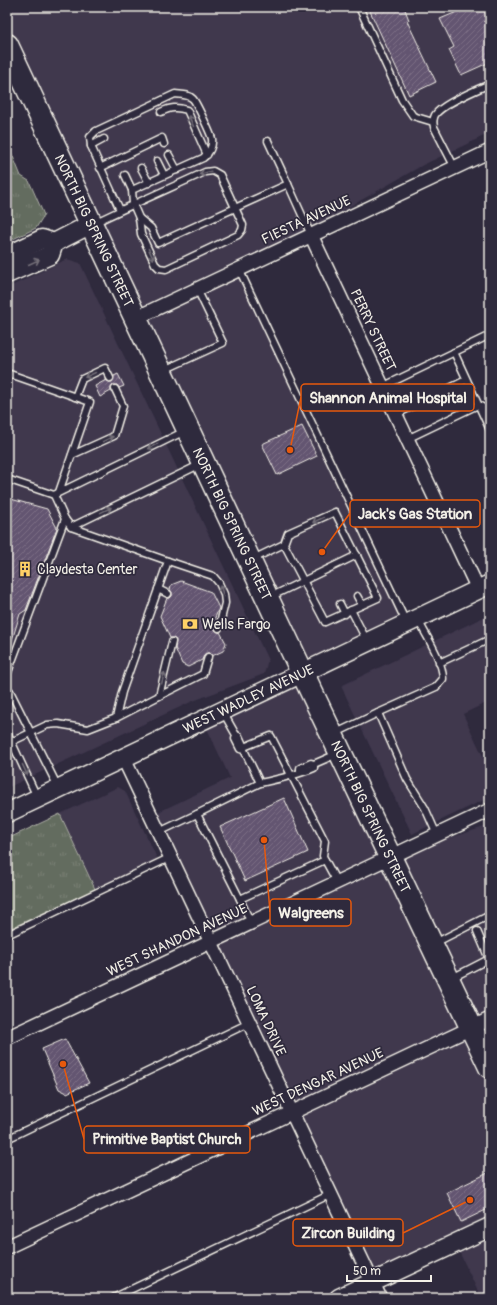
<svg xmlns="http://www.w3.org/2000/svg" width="497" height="1305" font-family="Pangolin,sans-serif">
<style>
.built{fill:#3f374d}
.grass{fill:url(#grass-tufts);stroke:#acaea4}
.building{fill:url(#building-hatch);stroke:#f4f1e8}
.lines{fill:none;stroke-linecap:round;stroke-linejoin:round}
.lane-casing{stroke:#f4f1e8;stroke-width:9}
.street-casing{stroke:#f4f1e8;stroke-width:16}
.secondary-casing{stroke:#f4f1e8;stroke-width:21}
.highway-casing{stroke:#f4f1e8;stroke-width:25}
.path{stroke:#f4f1e8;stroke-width:2;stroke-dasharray:1 3;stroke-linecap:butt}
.lane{stroke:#2f2a3d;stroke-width:6}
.street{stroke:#2f2a3d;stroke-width:13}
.secondary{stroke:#2f2a3d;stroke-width:18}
.highway{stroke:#2f2a3d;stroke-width:22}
.oneway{stroke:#747079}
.labels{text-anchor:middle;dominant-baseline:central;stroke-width:3.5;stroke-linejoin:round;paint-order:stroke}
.street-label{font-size:14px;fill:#f4f1e8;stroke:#2f2a3d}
.poi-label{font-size:14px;fill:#f4f1e8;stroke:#2f2a3d;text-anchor:start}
.leader{fill:none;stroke:#e8590c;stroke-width:1.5}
.callout-dot{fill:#e8590c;stroke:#2f2a3d;stroke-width:1.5}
.callout{fill:#2f2a3d;stroke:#e8590c;stroke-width:1.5}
.callout-label{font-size:15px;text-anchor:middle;font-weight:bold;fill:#f4f1e8}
</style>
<defs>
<pattern id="grass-tufts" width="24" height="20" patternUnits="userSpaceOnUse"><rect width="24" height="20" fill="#636c5f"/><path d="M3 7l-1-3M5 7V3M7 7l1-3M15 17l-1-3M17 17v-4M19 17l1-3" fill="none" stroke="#7a8176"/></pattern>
<pattern id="building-hatch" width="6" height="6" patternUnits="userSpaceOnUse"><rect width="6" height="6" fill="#645571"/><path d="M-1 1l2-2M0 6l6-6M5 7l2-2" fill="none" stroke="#7b6e85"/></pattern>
</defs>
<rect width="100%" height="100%" fill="#2f2a3d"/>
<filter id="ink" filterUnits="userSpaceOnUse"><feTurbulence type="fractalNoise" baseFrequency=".025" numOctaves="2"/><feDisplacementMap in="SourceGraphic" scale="8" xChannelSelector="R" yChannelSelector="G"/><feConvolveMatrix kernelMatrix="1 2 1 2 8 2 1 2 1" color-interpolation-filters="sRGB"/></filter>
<g filter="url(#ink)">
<g class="built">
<path d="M7,7H490V133L423,165L242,268L409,624L399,628L316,681L389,858L490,825V1298H481L455,1243L372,1282L152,815L230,778L203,720L303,673L7,43Z"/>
<path d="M67,259L80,263L268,660L264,674L193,701L7,788V288Z"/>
<path d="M490,614V701L463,714L490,771V797L412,834L341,686Z"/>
<path d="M118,787L125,791L158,860L95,889L60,814Z"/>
</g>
<g class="grass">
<path d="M7,142L21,176L29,181L44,215L36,228L7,242Z"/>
<path d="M60,814L95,889L7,930V839Z"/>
</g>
<g class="building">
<path d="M374,7H404L409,20L407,21L436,82L409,95L369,9Z"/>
<path d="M463,7H490V62L461,75L449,50L454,47L440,19L464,9Z"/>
<path d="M118,374L124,386L119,388L117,385H113L111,388V391L100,397L95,386L106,380L109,382H112L114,376Z"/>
<path d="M302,426L317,456L277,475L262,444Z"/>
<path d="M7,498L47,509L57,528L26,610L20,614L9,650H7Z"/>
<path d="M181,581L211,592L219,608L214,620L216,623L215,630L218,632H220L226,643L223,651L212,656L210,653H207L204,655L202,660L188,667L182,664L175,648L176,640L173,638H170L160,616L167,598H170L172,596V592L170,590L171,585Z"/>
<path d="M284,798L308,852L245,881L220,827Z"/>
<path d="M65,1039L89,1083L67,1093L59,1089L42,1049Z"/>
<path d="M490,1172V1208L461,1222L447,1193Z"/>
</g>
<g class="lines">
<g class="lane-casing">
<g id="lane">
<path d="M359,7L402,100L413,116L433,122"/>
<path d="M161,112C171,107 177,107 187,110L207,155"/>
<path d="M268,141L288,184"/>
<path d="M91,146L104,139"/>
<path d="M169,155L177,170"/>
<path d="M157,161L164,175"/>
<path d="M100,168L162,138L164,144"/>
<path d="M141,168L149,183"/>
<path d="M455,168L434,127C433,123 433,119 435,115C441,105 478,89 490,84"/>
<path d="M125,175L132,190"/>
<path d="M139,218L151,228L158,243L288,184L311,235"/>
<path d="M94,223C131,205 168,189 205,172L213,171L220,175L243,225L242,230L238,235L166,269L159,268L155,264L141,234L139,218L133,204L132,190L203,158C209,154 213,146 212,139C211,134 196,102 193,99C188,94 182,95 175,94L96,131L90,137L91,146L120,210"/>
<path d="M239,269L406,622"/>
<path d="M454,352L490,430"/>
<path d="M164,370L223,343L197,289"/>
<path d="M7,373L90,402L59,492"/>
<path d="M382,387L490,335"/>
<path d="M75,397L82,379L105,368L110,378"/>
<path d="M395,415L466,380"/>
<path d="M407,439L478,405L490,411"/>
<path d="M72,455L114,436L123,406L115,389"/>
<path d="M7,479L54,495L185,431"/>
<path d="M71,527L201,464"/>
<path d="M253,559L284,544L288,533L335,512L378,598L325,622L284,544"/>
<path d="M168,561L213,576L219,583L224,594L225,603L219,628"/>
<path d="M158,589L168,594"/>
<path d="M357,596L362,605"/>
<path d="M270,597L357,555"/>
<path d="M340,604L345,614"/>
<path d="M351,610L367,641"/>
<path d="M439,663L490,639"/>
<path d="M7,675L65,519"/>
<path d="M7,690L10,691L58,787"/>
<path d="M159,696L203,674L208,657"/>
<path d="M223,712L236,735L235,739L240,749L244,750"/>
<path d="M378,713L436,687L443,679C443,661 427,637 418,620"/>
<path d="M116,718L159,696L172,642"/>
<path d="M7,732L37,797"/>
<path d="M336,733L378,713L407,779L425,808L437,835"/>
<path d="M236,735L239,736L244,747V750L260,783L197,814L240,899L325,860L323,856L325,841L271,736L244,747"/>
<path d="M7,746L11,742L47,725L58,724L88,729L116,718L122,692L168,561L71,527L65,519L54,495"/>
<path d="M300,772V768L311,763L314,764L337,754"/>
<path d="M260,783C279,779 297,775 314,768V764"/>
<path d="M159,832L197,814"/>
<path d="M325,860L337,882"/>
<path d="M240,899L251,923"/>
<path d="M7,935L171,857"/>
<path d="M435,943L490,915"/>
<path d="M452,978L489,959L477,931"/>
<path d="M7,1139L249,1023"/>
<path d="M113,1298L331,1194"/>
</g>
</g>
<g class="street-casing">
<g id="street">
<path d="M311,235L478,589"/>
<path d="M136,318L490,151"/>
<path d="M123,757L380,1298"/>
<path d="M7,1038L490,810"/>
<path d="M7,1247L490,1019"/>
</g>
</g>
<g class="secondary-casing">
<g id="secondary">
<path d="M7,256L42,239L54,243"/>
<path d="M7,274L50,255L54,243L91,224"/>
<path id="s1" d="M7,813L490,584"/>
<path d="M339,1298L490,1227"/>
</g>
</g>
<g class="highway-casing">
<g id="highway">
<path id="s2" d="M7,45L302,672L490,1067"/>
</g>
</g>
<path class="path" d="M7,532L11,533L7,544"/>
<use href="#lane" class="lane"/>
<use href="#street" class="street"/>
<use href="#secondary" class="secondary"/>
<use href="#highway" class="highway"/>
</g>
<defs><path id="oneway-shaft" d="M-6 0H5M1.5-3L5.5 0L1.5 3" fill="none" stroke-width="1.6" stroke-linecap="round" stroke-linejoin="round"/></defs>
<g class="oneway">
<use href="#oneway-shaft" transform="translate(191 121) rotate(-114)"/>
<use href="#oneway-shaft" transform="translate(205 173) rotate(164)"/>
<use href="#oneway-shaft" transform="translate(151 254) rotate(65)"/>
<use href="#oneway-shaft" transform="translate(34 262) rotate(-25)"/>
<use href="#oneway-shaft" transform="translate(90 375) rotate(155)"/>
<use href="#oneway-shaft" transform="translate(108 439) rotate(-26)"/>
<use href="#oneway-shaft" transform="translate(153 446) rotate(154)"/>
<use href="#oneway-shaft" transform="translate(106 510) rotate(-26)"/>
<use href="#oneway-shaft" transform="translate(318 520) rotate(155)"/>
<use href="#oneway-shaft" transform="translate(222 591) rotate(-108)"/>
<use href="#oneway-shaft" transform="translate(163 678) rotate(-76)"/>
<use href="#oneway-shaft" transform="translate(25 770) rotate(65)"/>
</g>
</g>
<defs>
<g id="building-bare" transform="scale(1.2)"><path d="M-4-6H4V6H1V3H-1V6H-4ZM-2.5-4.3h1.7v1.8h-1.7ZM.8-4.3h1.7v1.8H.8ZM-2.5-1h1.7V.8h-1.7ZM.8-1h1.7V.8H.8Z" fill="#ffd166" stroke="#2f2a3d" stroke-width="2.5" paint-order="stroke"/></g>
<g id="bank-bare" transform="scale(1.2)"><path d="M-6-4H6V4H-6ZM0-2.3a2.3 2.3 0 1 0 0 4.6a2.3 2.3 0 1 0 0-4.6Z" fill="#ffd166" stroke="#2f2a3d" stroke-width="2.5" paint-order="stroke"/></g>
</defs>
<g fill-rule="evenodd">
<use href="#building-bare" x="25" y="569"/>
<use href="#bank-bare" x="190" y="624"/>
</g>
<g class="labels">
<g class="street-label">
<text transform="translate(306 220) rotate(-25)">FIESTA AVENUE</text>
<text stroke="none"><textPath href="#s2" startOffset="205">NORTH BIG SPRING STREET</textPath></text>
<text transform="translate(373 330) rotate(65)">PERRY STREET</text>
<text stroke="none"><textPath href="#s2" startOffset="529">NORTH BIG SPRING STREET</textPath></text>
<text stroke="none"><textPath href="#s1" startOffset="267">WEST WADLEY AVENUE</textPath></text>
<text stroke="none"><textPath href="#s2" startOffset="853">NORTH BIG SPRING STREET</textPath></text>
<text transform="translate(177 940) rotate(-25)">WEST SHANDON AVENUE</text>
<text transform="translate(266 1021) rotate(65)">LOMA DRIVE</text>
<text transform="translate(318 1082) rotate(-25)">WEST DENGAR AVENUE</text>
</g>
<g class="poi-label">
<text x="37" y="569">Claydesta Center</text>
<text x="202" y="624">Wells Fargo</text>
</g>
</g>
<path class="leader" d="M290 450L301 397M322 552L350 513M264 840L270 912M63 1064L84 1139M470 1200L403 1233"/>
<g class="callout-dot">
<circle cx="290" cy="450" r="4"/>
<circle cx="322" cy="552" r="4"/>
<circle cx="264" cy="840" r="4"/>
<circle cx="63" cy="1064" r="4"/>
<circle cx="470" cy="1200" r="4"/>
</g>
<g class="callout">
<rect x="301" y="384" width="173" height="27" rx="4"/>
<rect x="350" y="500" width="130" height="27" rx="4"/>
<rect x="270" y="899" width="81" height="27" rx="4"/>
<rect x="84" y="1126" width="166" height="27" rx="4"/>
<rect x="293" y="1219" width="110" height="27" rx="4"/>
</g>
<g class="callout-label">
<text x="388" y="403">Shannon Animal Hospital</text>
<text x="415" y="519">Jack's Gas Station</text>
<text x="311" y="918">Walgreens</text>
<text x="167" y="1144">Primitive Baptist Church</text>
<text x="348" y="1238">Zircon Building</text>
</g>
<rect width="497" height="1305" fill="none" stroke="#2f2a3d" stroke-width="24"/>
<rect x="12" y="12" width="473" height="1281" fill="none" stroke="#f4f1e8" stroke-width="1.5" filter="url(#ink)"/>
<path d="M347 1275v6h84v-6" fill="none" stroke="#f4f1e8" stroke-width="2"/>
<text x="353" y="1275" font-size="12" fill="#f4f1e8" stroke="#2f2a3d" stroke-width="3" paint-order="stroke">50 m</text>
</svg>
